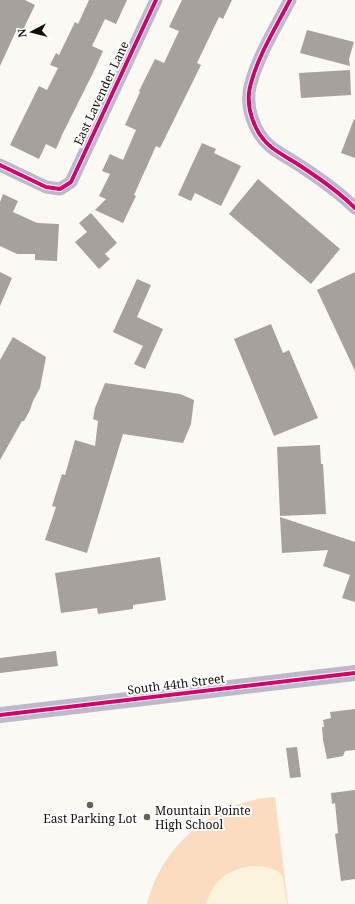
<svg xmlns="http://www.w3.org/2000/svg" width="355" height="904" font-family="'Noto Serif',serif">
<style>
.green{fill:#fbdcc1}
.sand{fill:#faf4dd}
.building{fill:#a6a19d}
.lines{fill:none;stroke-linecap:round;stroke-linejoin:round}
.minor{stroke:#bcbaca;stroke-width:13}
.tertiary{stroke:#bcbaca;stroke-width:16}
.cycleway-casing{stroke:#fff;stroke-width:6}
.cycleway{stroke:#d6006c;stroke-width:4}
.poi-dot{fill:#65605b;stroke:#fff;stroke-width:1.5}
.labels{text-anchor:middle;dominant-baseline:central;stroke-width:4;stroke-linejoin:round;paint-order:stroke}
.street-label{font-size:12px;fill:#140e09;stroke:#fff}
.poi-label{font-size:12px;fill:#140e09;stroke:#fff;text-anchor:start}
</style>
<rect width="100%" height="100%" fill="#fcf8f4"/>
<path class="green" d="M275,797L288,904H147C160,852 202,811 254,800C261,798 268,798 275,797Z"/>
<path class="sand" d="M250,866C260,866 277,867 283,877L287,904H206C215,879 224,872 250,866Z"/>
<g class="building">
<path d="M0,0H25L35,5L22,32L17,29L0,66Z"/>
<path d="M89,0H127L116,24L105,19L92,46L103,51L94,71L62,135L56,149L46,144L39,159L10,145L39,86L47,90L58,68L50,65L56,53L59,55L75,22L78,24Z"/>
<path d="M182,0H232L223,19L219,17L197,63L201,65L160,148L156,146L134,195L136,196L123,223L95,210L106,199L99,196L110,174L102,171L110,154L123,160L136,130L125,125L140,92L139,91L155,59L164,63L179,31L169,27Z"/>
<path d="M307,30L354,42L349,59L350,66L300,53Z"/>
<path d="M350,70L351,95L301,98L299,73Z"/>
<path d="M354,119L355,120V158L341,153Z"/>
<path d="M202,143L216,149L214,153L241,166L221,206L195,193L191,201L178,195Z"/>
<path d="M258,179L340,249L311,284L229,214Z"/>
<path d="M3,194L18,201L13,212L37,223L59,224L57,261L35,260V254H17L0,246V202Z"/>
<path d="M91,213L117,243L105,254L110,259L99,269L75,242L87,232L79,223Z"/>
<path d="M0,272L12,278L0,306Z"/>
<path d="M355,272V371L317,290Z"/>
<path d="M137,279L151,285L137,317L163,329L145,369L134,364L143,346L113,332Z"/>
<path d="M271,324L283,353L289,350L318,418L274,436L234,339Z"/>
<path d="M13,337L46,357L40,388L33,401L30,410L24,421H22L0,460V360Z"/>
<path d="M105,383L180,394L194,400L191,424L183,443L123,434L87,553L45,540L56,507L52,506L62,474L65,475L75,440L95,446L98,421L93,419L95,408Z"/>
<path d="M320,445L321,464H323L326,514L280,516L277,447Z"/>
<path d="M280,517L355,542V602L342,598L350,575L323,566L328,550L282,553Z"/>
<path d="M160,557L166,600L133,605V609L98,614L97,608L61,613L55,573Z"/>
<path d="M56,651L58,666L0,673V658Z"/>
<path d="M355,709V750L345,751L343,756L327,759L323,740L322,727H324L323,720L331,718L330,712Z"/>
<path d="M297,747L301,777L290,778L286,748Z"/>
<path d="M355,790V879L341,881L335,834L338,833L335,803L332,804L331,793Z"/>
</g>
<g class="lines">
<g class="minor">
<path d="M290,0C276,27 259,54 251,83C244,105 254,133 271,147C280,154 290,159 299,165C319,178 339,192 355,208"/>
<path d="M0,165L46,187L60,189L71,182L156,0"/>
</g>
<path class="tertiary" d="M0,715L355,673"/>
<g class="cycleway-casing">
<g id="cycleway">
<path d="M290,0C276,27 259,54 251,83C244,105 254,133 271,147C280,154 290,159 299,165C319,178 339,192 355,208"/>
<path d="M0,165L46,187L60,189L71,182L156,0"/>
<path d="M0,715L355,673"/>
</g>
</g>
<use href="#cycleway" class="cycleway"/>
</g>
<g class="poi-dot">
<circle cx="90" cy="805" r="4"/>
<circle cx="147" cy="817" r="4"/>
</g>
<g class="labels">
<g class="street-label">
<text transform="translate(101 93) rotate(-65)">East Lavender Lane</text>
<text transform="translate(176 684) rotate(-7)">South 44th Street</text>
</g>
<g class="poi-label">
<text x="155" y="810">Mountain Pointe<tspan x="155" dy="14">High School</tspan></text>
<text x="90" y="818" text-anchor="middle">East Parking Lot</text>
</g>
</g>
<g transform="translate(32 32) rotate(263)" stroke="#ffffff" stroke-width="3" paint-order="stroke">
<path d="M0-3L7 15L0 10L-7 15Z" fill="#140e09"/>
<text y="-6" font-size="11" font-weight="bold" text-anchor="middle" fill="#140e09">N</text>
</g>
</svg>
